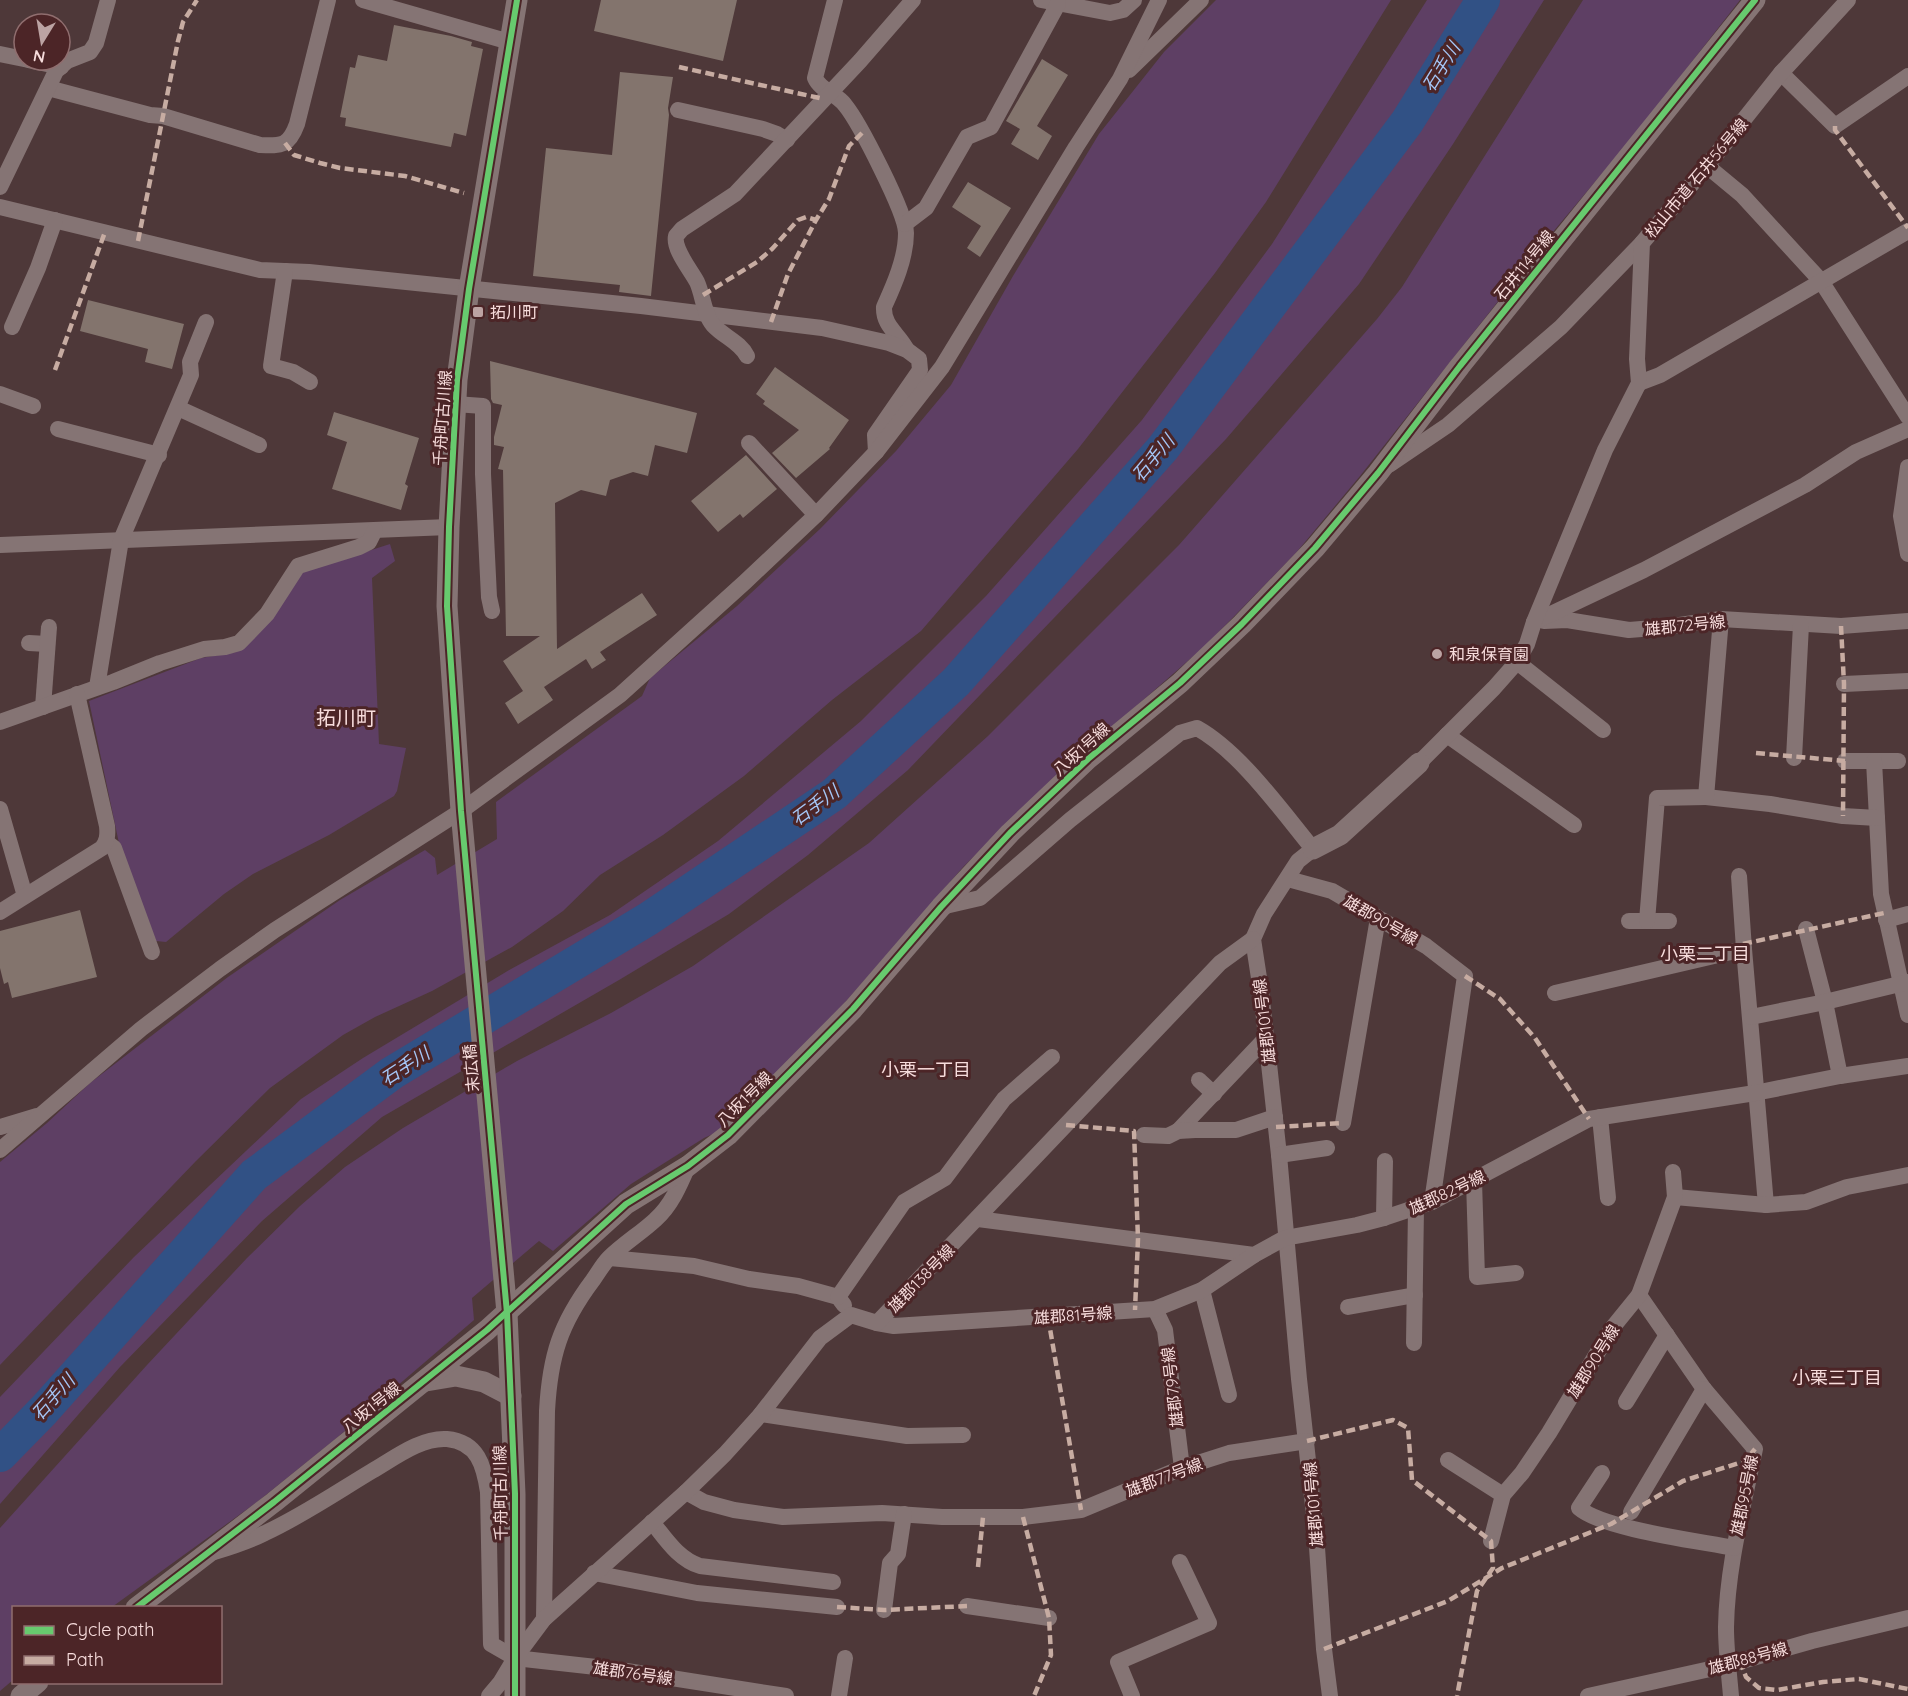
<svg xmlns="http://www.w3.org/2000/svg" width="1908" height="1696" font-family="Quicksand,'Noto Sans JP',sans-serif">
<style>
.green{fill:#5e3f64}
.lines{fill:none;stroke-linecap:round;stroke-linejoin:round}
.river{stroke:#315185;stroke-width:34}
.building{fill:#83746d}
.minor{stroke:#857474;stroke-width:16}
.tertiary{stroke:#857474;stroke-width:21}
.quiet{stroke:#c7aca2;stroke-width:4.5;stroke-dasharray:9 4.5;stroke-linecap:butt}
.cycleway-casing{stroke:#4c2527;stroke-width:10}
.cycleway{stroke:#67ca6e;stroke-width:6}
.poi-dot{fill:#bca3a3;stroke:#4c2527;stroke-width:2}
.labels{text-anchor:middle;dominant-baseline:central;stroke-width:6;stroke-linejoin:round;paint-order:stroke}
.street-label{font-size:16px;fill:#f7dcdc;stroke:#4c2527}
.poi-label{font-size:16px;fill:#f7dcdc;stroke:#4c2527;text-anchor:start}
.water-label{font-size:18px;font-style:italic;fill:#a4c6f7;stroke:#4c2527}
.neighbourhood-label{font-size:18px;fill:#f7dcdc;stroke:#4c2527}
.quarter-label{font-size:20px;fill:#f7dcdc;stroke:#4c2527}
</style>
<rect width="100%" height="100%" fill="#4e3839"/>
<g class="green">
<path d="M1216,0H1391L1266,202L1215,273L1078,449L921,631L832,700L744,776L663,835L600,875L563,911L512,947L432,991L375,1017L343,1035L270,1088L196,1161L0,1365V1162L47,1123L90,1083L228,977L340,900L425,850L435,858L437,875L497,839L496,802L642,696L650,678L737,606L820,529L896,451L951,385L1013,276L1099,134L1164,52Z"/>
<path d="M1427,0H1544L1453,144L1359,284L1226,439L908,770L808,855L729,914L619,980L382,1117L262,1221L120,1367L0,1504V1397L134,1257L301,1099L363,1058L511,969L610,915L718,841L861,721L986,596L1142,420L1272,244Z"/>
<path d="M1583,0H1740L1637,132L1552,233L1360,476L1295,554L1205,646L1063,770L964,866L807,1046L724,1129L704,1138L631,1184L553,1251L539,1241L472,1298L474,1320L333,1441L257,1502L112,1607L14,1608L13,1680L0,1691V1528L147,1365L247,1258L300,1206L345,1167L403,1128L517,1061L611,1013L693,966L869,843L988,736L1179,545L1377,319L1402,287Z"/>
<path d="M390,544L395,561L372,578L379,744L406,748L397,791L394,796L329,835L253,874L224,894L166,942L156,941L120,848L89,701L201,658L236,652L303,572Z"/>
</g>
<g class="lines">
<path class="river" d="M0,1455L44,1410L254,1175L392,1073L648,919L834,794L956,682L1163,448L1407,122L1483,0"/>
</g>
<g class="building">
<path d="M601,0H737L723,61L594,31Z"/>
<path d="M394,25L451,36L472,42L471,46L483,49L466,136L454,133L451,147L345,126L346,118L340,117L350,67L355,68L358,55L387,61Z"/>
<path d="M1042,59L1068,75L1037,126L1052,136L1038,160L1011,144L1020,129L1006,121Z"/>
<path d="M620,72L673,77L668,108L669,115L651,296L619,292L620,285L533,276L546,148L612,155Z"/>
<path d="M968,182L1011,208L980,257L967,248L981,226L952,207Z"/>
<path d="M88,300L184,324L172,369L145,362L148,349L80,331Z"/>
<path d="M490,361L697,413L687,453L655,445L648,476L633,472L610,480L606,496L581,490L555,503L557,649L642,593L657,615L600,652L606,660L592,669L586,659L544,687L553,700L518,724L505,703L523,691L503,661L540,636H506L503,470L498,469L504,447L494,445V437L502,405L493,403L491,399Z"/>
<path d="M775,367L849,420L829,448L830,449L796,478L772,453L799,430L763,404L765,401L756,394Z"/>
<path d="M334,412L419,438L405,484L408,486L401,510L332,489L347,442L327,435Z"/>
<path d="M746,455L777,489L743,518L740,514L718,532L691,501Z"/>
<path d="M80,910L97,977L12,998L8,982L4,984L0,968V931Z"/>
</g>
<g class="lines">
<g class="minor">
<path d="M363,0L510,42"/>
<path d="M835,0L815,78C820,90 837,94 845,105C859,122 906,213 906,233C906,258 894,285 884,307C883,326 899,334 907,350"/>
<path d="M1041,0L1110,13L1123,10L1134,0"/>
<path d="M0,54L24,59"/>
<path d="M28,60L61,67"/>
<path d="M1129,70L1201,0"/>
<path d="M1781,73L1835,126L1908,76"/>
<path d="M48,88L150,115L163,116L260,145C282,146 289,146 297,124L328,0"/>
<path d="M678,110L763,129L777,134L787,140"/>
<path d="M1707,166L1742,195L1821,281L1908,417"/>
<path d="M0,187L56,71L67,61L90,52L96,43L108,0"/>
<path d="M0,207L260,270L309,272L641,306L822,328L889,343L907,350L919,359L920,370L875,435L876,452"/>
<path d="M905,224L926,208L967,137L991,127L1058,4"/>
<path d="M285,271L271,366L293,372L310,382"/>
<path d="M12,327L38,268L55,220"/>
<path d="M747,356C740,342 724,337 713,325C704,315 703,295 697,282C690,269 673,249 676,236L682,229L735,194L860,61L913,0"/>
<path d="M1639,383L1660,375L1908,231"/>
<path d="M0,394L33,406"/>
<path d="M455,404L483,406V474L489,597L492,611"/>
<path d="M178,408L259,445"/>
<path d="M58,429L159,455"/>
<path d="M749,443L816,515"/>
<path d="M1389,465L1448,425L1561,327L1642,243"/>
<path d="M1908,467L1901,516L1908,554"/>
<path d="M0,545L449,527"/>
<path d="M1544,621L1567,620L1629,630L1666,627L1721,619L1841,626L1908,621"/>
<path d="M1534,622L1644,570L1805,485L1856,452L1908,429"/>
<path d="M29,643L47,644"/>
<path d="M1517,662L1603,730"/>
<path d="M1844,684L1908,681"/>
<path d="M97,687L121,540L191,375L190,362L206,322"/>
<path d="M43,707L49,627"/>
<path d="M0,722L113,682L160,663L204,649L225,647L239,643L267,614L298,566L359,547L369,542L375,530"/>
<path d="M1447,735L1574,825"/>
<path d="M1794,758L1801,625"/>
<path d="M1845,761H1898"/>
<path d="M1874,761L1881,894L1908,1015"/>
<path d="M1419,763L1494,688L1517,662L1527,644L1534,622L1605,450L1639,383L1637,359L1642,243L1707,166L1781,73L1848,0"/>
<path d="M1706,797L1770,804L1843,816L1877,818"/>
<path d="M0,809L25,896"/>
<path d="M106,842L114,848L152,952"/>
<path d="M1739,876L1744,949"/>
<path d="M1288,879L1332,891L1426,946L1465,976L1432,1202"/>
<path d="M941,907L980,898L1070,820L1180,733L1197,728C1240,752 1281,810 1313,849L1298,861L1264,914L1253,939L1261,991L1279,1155L1299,1379L1316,1533L1324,1649L1330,1696"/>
<path d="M0,912L102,848C107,841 108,836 107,826L77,694"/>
<path d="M1886,920L1908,914"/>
<path d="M1629,921H1669"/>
<path d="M1647,921L1657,798L1706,797L1721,619"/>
<path d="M1806,929L1825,1002L1840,1076"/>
<path d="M1555,993L1744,949L1766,1205"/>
<path d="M1751,1017L1825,1002L1908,982"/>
<path d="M1199,1080L1214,1094"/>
<path d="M1600,1117L1608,1198"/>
<path d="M1343,1123L1378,918"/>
<path d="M0,1127L37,1116"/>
<path d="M1178,1131L1266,1038"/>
<path d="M1144,1135L1168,1136L1178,1131L1195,1130H1236L1275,1117"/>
<path d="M0,1150L141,1029L220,969L275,930L461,811L620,695L745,582L816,515L876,452L942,367L1076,147L1120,79L1159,0"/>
<path d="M1279,1155L1327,1148"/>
<path d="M1474,1181L1477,1277L1516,1273"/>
<path d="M1675,1197L1766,1205L1806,1202L1847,1187L1908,1175"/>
<path d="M1384,1218L1385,1161"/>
<path d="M978,1219L1254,1255L1285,1238L1357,1225L1384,1218L1432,1202L1589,1119L1755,1093L1840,1076L1908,1066"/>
<path d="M610,1258L694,1266L749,1279L798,1286L838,1297L844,1305"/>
<path d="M1202,1290L1229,1395"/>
<path d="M1639,1295L1704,1389L1755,1449C1743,1508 1727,1567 1726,1627C1726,1650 1729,1673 1731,1696"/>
<path d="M838,1297L904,1202L945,1178L1004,1099L1052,1057"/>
<path d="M1348,1307L1415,1295"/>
<path d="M1155,1309L1165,1330L1182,1468"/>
<path d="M877,1323L894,1326L1155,1309L1202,1290L1254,1255"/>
<path d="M1414,1343L1416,1208"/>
<path d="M1626,1402L1667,1335"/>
<path d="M761,1414L907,1436L963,1435"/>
<path d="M1448,1460L1503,1495"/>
<path d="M1602,1473L1579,1508C1603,1529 1699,1541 1734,1548"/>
<path d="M686,1492L704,1502L734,1510L783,1517L882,1513L942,1517H1023L1081,1510L1182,1468L1229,1453L1307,1441"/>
<path d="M1631,1512L1704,1389"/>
<path d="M652,1522C666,1539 678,1559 700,1566L833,1582"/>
<path d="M1491,1541L1503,1495L1522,1473L1549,1433L1613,1327L1639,1295L1675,1197L1673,1172"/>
<path d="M214,1552C231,1547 249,1541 265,1533C302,1516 337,1492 372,1471C393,1459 421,1437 447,1439C478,1442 484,1466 488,1492L491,1644L515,1658L614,1669L786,1696"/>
<path d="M594,1573L697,1593L837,1607"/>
<path d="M967,1606L1049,1618"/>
<path d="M884,1610L890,1563L898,1554L904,1514"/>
<path d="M544,1619L547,1411C550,1356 560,1324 593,1280C598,1273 603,1264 609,1258C623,1244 641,1233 655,1220C671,1206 680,1185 688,1166"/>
<path d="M489,1696L500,1683L515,1658L544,1619L686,1492L725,1454L761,1414L820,1338L851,1315L877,1323L1220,963L1253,939"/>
<path d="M839,1696L845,1658"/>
<path d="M1132,1696L1118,1662L1209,1623L1180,1562"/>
<path d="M1588,1696L1728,1665L1812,1641L1908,1618"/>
</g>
<g class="tertiary">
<path d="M1313,849L1340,835L1419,763"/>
<path d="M426,1381L456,1376L484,1382L511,1396"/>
<path d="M136,1608L274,1502L487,1330L626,1204L688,1166L728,1135L853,1009L941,907L1010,833L1088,759L1180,683L1242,624L1315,548L1378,473L1460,366L1755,0"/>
<path d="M21,1696L38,1682"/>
<path d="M515,1696V1494L507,1313L461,811L447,606L449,527L457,380L469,289L517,0"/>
</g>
<g class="quiet">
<path d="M679,67L824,99"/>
<path d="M1835,126V130L1908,228"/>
<path d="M285,143L294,155L320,163L340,168L405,176L464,193"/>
<path d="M138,241L178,41L183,22L197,0"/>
<path d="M703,295L757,262L772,249L798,220L806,217L816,220"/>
<path d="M771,322L788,274L816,220L829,199L849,146L862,133"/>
<path d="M55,370L105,232"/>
<path d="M1841,626L1844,684L1843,816"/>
<path d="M1756,753L1845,761"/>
<path d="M1743,944L1884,913"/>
<path d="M1465,976L1500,999L1535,1038L1589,1119"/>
<path d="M1066,1125L1134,1131L1138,1239L1135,1310"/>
<path d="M1276,1127L1343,1123"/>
<path d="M1048,1317L1081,1510"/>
<path d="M1307,1441L1393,1420L1408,1428L1412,1480L1491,1541L1493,1568L1477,1591L1457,1696"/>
<path d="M1023,1517L1049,1618L1051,1655L1034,1696"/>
<path d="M978,1567L983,1517"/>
<path d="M837,1607L884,1610L967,1606"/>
<path d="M1324,1649L1448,1601L1502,1568L1611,1524L1683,1481L1745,1461L1755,1449"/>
<path d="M1740,1661L1746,1677L1759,1688L1777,1690L1823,1682L1859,1679L1908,1689"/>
</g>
<g class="cycleway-casing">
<g id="cycleway">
<path d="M136,1608L274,1502L487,1330L626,1204L688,1166L728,1135L853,1009L941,907L1010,833L1088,759L1180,683L1242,624L1315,548L1378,473L1460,366L1755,0"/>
<path d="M515,1696V1494L507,1313L461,811L447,606L449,527L457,380L469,289L517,0"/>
</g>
</g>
<use href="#cycleway" class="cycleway"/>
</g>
<g class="poi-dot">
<rect x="472" y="306" width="12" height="12" rx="3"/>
<circle cx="1437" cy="654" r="6"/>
</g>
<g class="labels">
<g class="street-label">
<text transform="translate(1696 178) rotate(-50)">松山市道 石井56号線</text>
<text transform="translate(1524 265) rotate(-51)">石井114号線</text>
<text transform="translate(442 418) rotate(-86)">千舟町古川線</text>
<text transform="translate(1685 625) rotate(-6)">雄郡72号線</text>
<text transform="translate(1081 749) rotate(-42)">八坂1号線</text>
<text transform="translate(1381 920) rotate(30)">雄郡90号線</text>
<text transform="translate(1264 1021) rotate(-97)">雄郡101号線</text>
<text transform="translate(471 1068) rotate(-95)">末広橋</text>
<text transform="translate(744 1099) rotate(-45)">八坂1号線</text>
<text transform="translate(1447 1192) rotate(-25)">雄郡82号線</text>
<text transform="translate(921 1278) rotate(-46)">雄郡138号線</text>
<text transform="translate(1073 1315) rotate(-4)">雄郡81号線</text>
<text transform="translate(1593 1361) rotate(-58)">雄郡90号線</text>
<text transform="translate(1172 1387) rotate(-97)">雄郡79号線</text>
<text transform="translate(371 1407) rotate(-39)">八坂1号線</text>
<text transform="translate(1164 1477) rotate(-21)">雄郡77号線</text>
<text transform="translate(500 1493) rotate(-91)">千舟町古川線</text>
<text transform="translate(1744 1495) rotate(-79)">雄郡95号線</text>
<text transform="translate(1313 1504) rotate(-95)">雄郡101号線</text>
<text transform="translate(1748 1658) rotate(-15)">雄郡88号線</text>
<text transform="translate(633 1673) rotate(8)">雄郡76号線</text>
</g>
<g class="poi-label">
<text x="490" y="312">拓川町</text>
<text x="1449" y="654">和泉保育園</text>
</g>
<g class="water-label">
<text transform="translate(1441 67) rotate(-58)">石手川</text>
<text transform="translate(1153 458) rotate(-50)">石手川</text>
<text transform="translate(815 805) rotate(-36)">石手川</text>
<text transform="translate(405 1066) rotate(-33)">石手川</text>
<text transform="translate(53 1397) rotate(-48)">石手川</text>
</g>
<g class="neighbourhood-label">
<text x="1705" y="953">小栗二丁目</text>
<text x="926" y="1069">小栗一丁目</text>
<text x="1837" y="1377">小栗三丁目</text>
</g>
<g class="quarter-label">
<text x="346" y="717">拓川町</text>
</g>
</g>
<rect x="12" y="1606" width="210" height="78" fill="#4c2527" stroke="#906e6f" stroke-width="1.5"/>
<rect x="24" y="1626" width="30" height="9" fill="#67ca6e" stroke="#906e6f" stroke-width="1.5"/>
<text x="66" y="1636" font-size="18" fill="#f7dcdc">Cycle path</text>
<rect x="24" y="1656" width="30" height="9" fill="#c7aca2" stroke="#906e6f" stroke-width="1.5"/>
<text x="66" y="1666" font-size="18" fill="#f7dcdc">Path</text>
<g transform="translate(42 42) rotate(191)"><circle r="28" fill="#4c2527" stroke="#906e6f" stroke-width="1.5"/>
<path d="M0-4.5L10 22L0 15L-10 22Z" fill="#bca3a3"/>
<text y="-9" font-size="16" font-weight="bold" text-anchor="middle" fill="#f7dcdc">N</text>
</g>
</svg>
